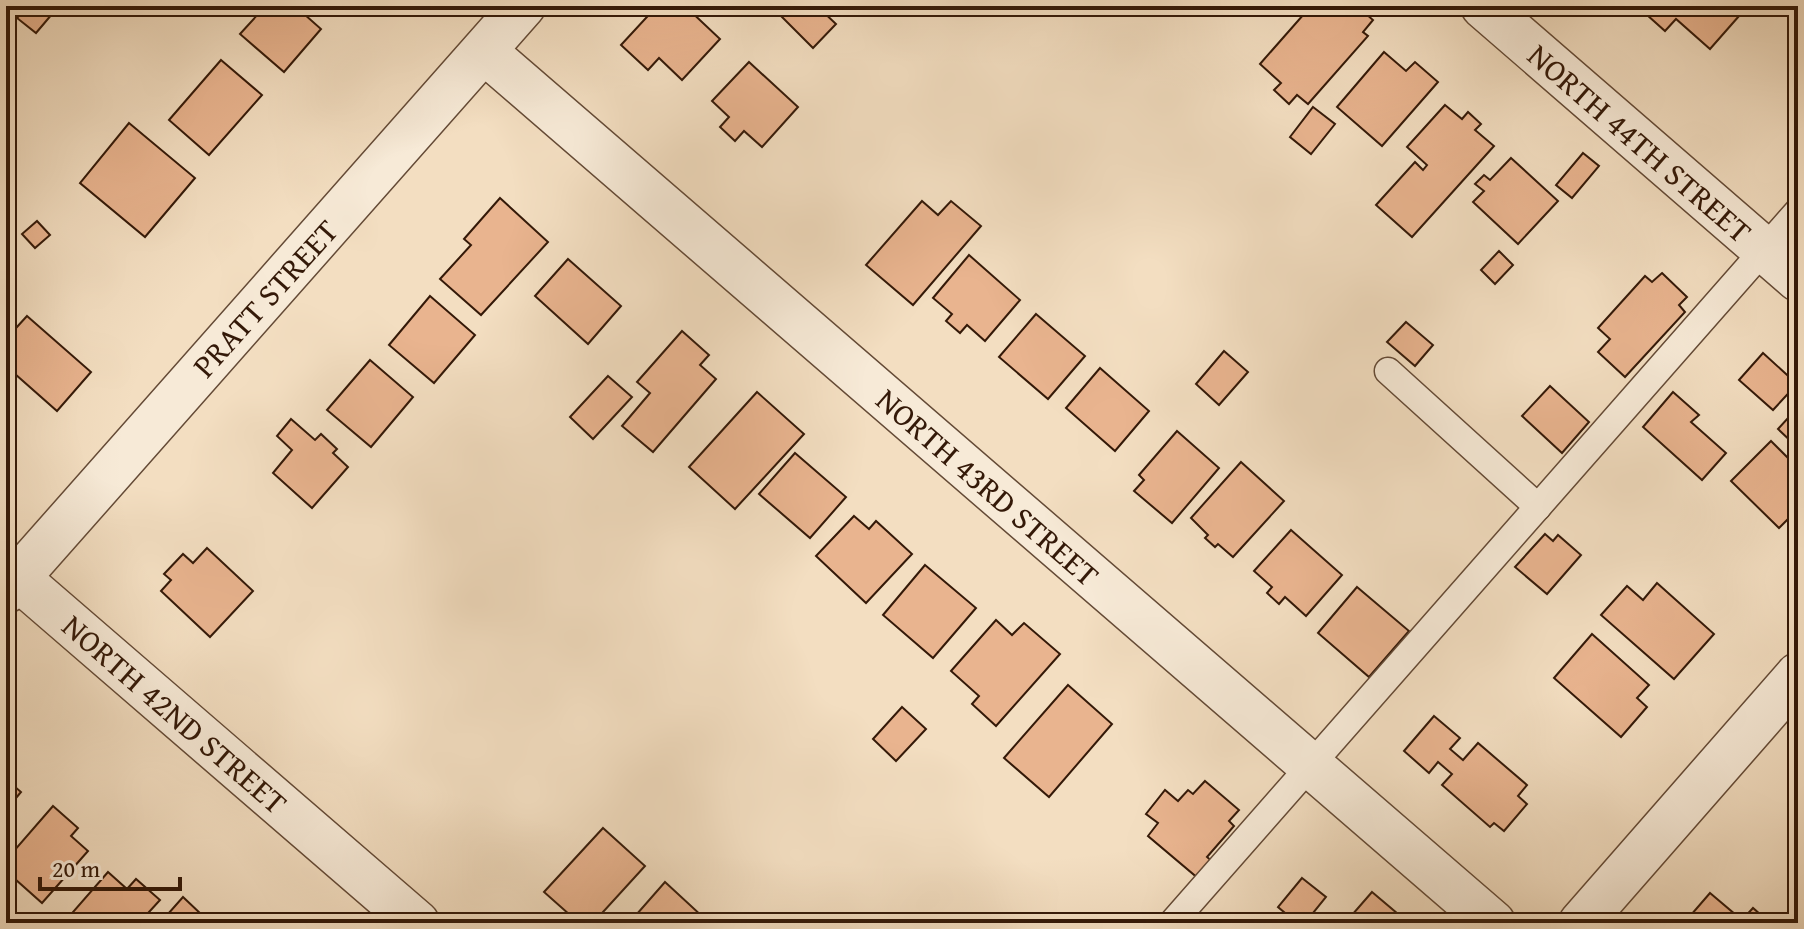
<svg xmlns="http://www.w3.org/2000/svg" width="1804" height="929" font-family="'Gentium Book Plus',serif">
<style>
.building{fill:#e9b48f;stroke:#341908;stroke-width:2}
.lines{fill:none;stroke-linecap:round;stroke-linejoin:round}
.service-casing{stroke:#644a36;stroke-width:29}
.minor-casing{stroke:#644a36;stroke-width:47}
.service{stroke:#f7ead7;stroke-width:26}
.minor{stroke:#f7ead7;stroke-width:44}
.labels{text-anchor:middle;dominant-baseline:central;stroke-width:6;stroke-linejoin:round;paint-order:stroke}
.street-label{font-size:32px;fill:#341908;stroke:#f7ead7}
</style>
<rect width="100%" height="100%" fill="#f3dec1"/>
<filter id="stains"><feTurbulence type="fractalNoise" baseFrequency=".0025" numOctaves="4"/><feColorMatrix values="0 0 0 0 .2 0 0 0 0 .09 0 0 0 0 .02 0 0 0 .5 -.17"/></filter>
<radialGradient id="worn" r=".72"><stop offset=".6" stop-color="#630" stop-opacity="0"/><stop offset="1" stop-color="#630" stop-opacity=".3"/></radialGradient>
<g class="building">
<path d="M28,6H57L58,7L36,33L17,18Z"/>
<path d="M252,6H295L321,29L284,72L240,34L260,12Z"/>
<path d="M657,6H685L720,39L682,80L659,58L648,70L621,45Z"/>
<path d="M787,6H817L836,24L813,48L779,14Z"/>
<path d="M1311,6H1357L1373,20L1363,32L1368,36L1308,104L1297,95L1289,104L1274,90L1281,83L1260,64Z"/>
<path d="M1637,6H1727L1739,16L1710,49L1676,19L1665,31Z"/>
<path d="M1384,52L1406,71L1415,62L1438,82L1382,146L1337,107Z"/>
<path d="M221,60L262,95L209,155L169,120Z"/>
<path d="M749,62L798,107L762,147L744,131L735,141L720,127L729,117L712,101Z"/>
<path d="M1445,105L1462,119L1468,112L1481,124L1475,130L1494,146L1412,237L1376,205L1415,162L1423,170L1427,165L1407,147Z"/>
<path d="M1313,107L1335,124L1311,154L1290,137Z"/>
<path d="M129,123L195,178L145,237L80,183Z"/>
<path d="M1583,153L1599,166L1572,198L1556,185Z"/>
<path d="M1511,158L1558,201L1518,244L1473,202L1484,191L1475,184L1484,175L1490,180Z"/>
<path d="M500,198L548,242L481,315L440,279L471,245L464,239Z"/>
<path d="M922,201L938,215L951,201L981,226L913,305L866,265Z"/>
<path d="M37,221L50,235L35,248L22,234Z"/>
<path d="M1499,251L1513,265L1495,284L1481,270Z"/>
<path d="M969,255L1020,300L985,341L967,325L960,333L946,321L952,314L933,298Z"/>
<path d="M568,259L621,306L588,344L535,296Z"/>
<path d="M1662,273L1687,297L1679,305L1685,312L1625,377L1598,352L1610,339L1598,328L1645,276L1652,282Z"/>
<path d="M430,296L475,335L434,383L389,345Z"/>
<path d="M1036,314L1085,356L1048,399L999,357Z"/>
<path d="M27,316L91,372L57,411L6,366V339Z"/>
<path d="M1406,322L1433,345L1415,366L1387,342Z"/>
<path d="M682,331L709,355L700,365L716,379L653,452L622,426L650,393L637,382Z"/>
<path d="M1224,351L1248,372L1219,405L1196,384Z"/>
<path d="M1763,353L1797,384L1773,410L1739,380Z"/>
<path d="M370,360L413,397L371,447L327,410Z"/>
<path d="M1100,368L1149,411L1115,451L1066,408Z"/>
<path d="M608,376L632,397L593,439L570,417Z"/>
<path d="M1550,386L1589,422L1562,453L1522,416Z"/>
<path d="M757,392L804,434L735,509L689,467Z"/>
<path d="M1673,392L1699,415L1691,422L1726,453L1702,480L1643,427Z"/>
<path d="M1798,407V448L1778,429Z"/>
<path d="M291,419L315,440L321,434L337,449L333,453L348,467L312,508L273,473L292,450L277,436Z"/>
<path d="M1177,431L1219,468L1172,523L1134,491L1144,480L1139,475Z"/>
<path d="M1771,441L1798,468V509L1779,528L1731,481Z"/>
<path d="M795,453L846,497L810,538L759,494Z"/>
<path d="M1241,462L1284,501L1233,557L1218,544L1215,547L1205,538L1208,535L1191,518Z"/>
<path d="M854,516L869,529L876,521L912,554L866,603L816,556Z"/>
<path d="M1291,530L1342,575L1306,616L1285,597L1279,604L1267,593L1272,587L1254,571Z"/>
<path d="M1545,534L1553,541L1558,535L1581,555L1547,594L1515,567Z"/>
<path d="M207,548L253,591L210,637L161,591L171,580L164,574L183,554L193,563Z"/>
<path d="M925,565L976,608L933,658L883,615Z"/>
<path d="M1657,583L1714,634L1674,679L1601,615L1627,586L1643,600Z"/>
<path d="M1357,587L1409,631L1369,677L1318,633Z"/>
<path d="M996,620L1012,635L1024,623L1060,654L996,726L972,704L979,696L951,671Z"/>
<path d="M1592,634L1649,685L1637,698L1647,707L1621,737L1554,678Z"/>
<path d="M1068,685L1112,724L1049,797L1004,758Z"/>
<path d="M902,707L926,729L896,761L873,739Z"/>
<path d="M1434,716L1460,738L1450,749L1463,760L1478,743L1527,785L1518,796L1527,804L1504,831L1494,823L1490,827L1442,785L1452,774L1438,762L1429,773L1404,751Z"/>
<path d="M6,779L21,792L6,810Z"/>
<path d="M1205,781L1239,810L1229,821L1234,826L1207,857L1214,863L1199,879L1148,836L1158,823L1146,814L1165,790L1178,801L1188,790L1193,794Z"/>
<path d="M53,806L78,828L71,836L88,851L42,903L6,871V860Z"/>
<path d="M603,828L645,866L593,923H579L544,892Z"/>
<path d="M108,872L127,889L136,879L160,900L139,923H70L66,920Z"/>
<path d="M1302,878L1326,897L1305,923H1297L1278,907Z"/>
<path d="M665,882L703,917L698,923H629Z"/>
<path d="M1372,892L1398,914L1396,917L1403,923H1345Z"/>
<path d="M1710,893L1742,920L1753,908L1770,923H1684Z"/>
<path d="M183,897L202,915L200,917L207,923H160Z"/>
</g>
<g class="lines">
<g class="service-casing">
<g id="service">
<path d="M1388,371L1538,507"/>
<path d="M1172,923L1798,211"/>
</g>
</g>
<g class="minor-casing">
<g id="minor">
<path d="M1483,6L1798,279"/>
<path d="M484,51L1493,923"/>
<path d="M6,568L417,923"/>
<path d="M6,591L523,6"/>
<path d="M1581,923L1798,675"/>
</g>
</g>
<use href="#service" class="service"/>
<use href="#minor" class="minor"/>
</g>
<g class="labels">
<g class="street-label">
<text transform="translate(1640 143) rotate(41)">NORTH 44TH STREET</text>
<text transform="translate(265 298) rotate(-48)">PRATT STREET</text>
<text transform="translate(988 487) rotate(41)">NORTH 43RD STREET</text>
<text transform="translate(175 714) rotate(41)">NORTH 42ND STREET</text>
</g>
</g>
<rect width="1804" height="929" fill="none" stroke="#f3dec1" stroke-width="32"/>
<rect x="8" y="8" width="1788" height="913" fill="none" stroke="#341908" stroke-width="4"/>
<rect x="16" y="16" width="1772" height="897" fill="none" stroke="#341908" stroke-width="2"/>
<path d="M40 877v12h140v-12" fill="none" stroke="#341908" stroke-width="4"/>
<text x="52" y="877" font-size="24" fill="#341908" stroke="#f7ead7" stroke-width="6" paint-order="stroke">20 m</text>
<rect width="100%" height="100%" filter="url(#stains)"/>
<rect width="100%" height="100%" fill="url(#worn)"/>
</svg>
